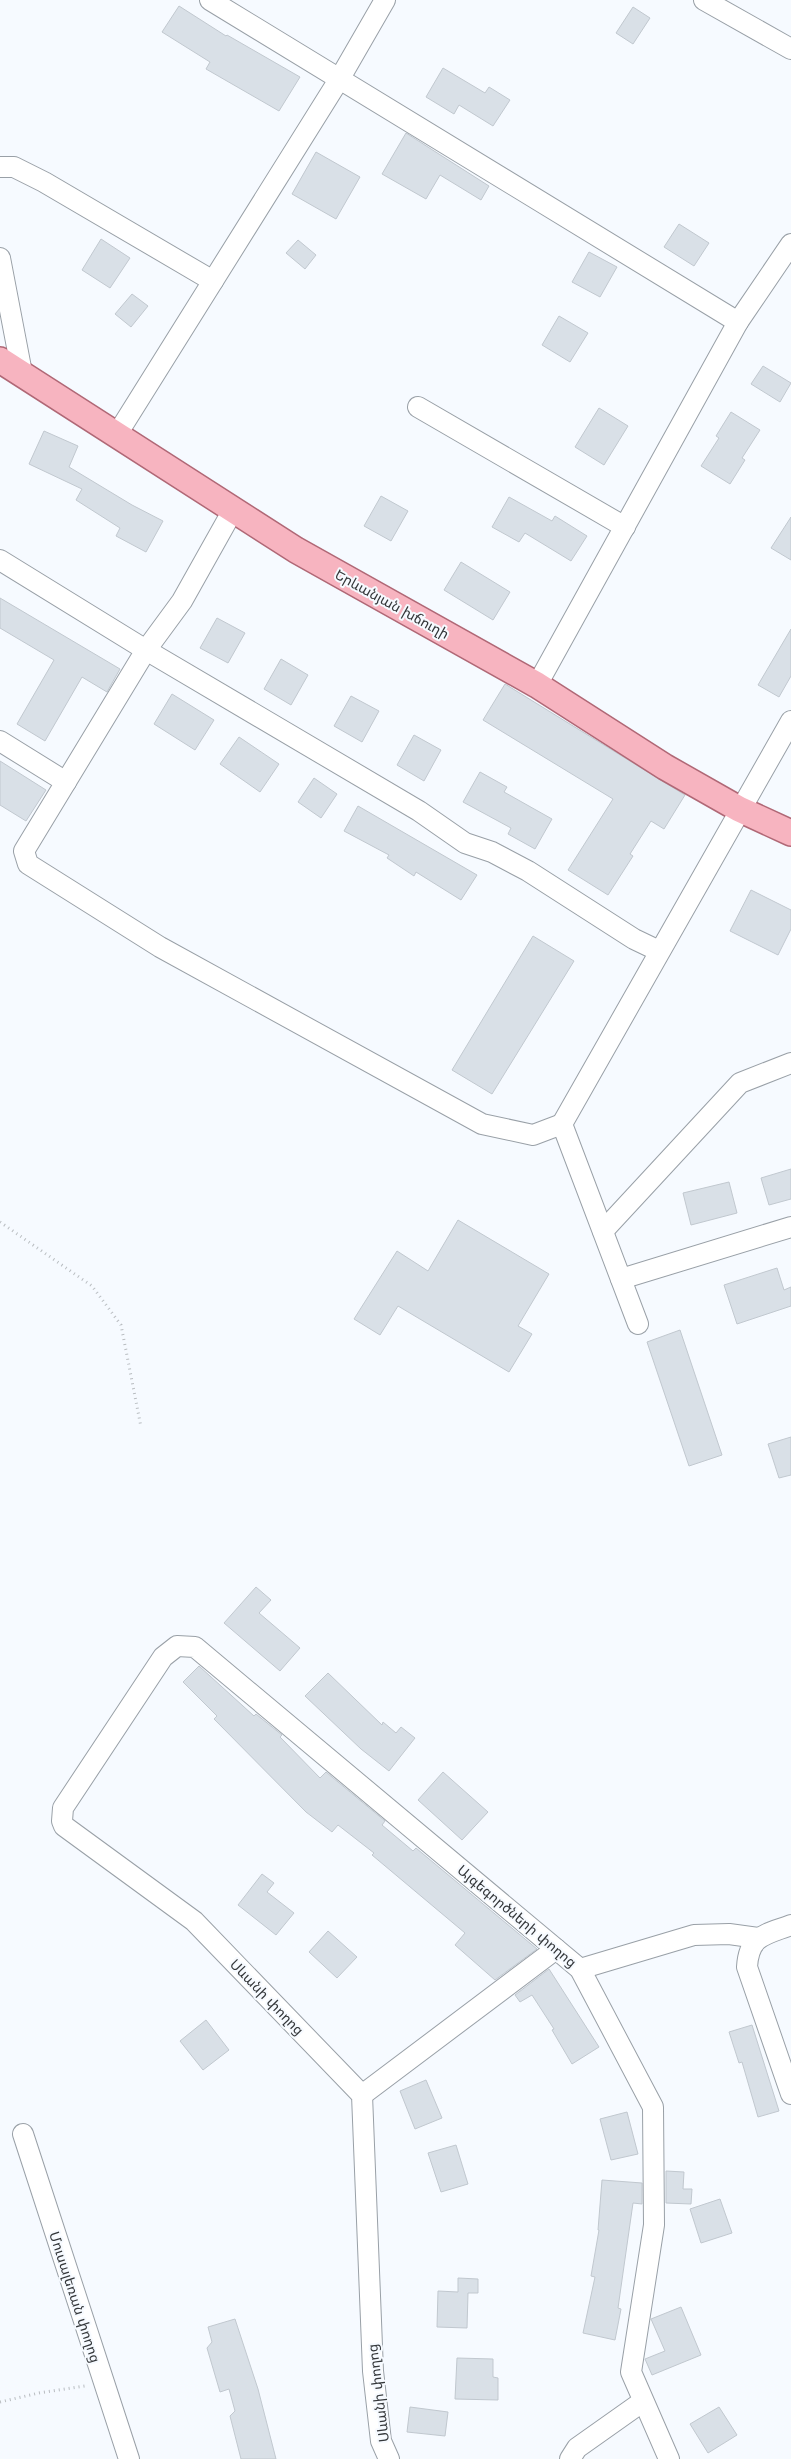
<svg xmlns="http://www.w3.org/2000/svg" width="791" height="2459" font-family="'Libre Baskerville','Noto Sans Armenian',serif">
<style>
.building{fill:#d9e0e7;stroke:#c1c8cf}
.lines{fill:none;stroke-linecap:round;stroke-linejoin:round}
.minor-casing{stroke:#99a0a7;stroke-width:22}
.major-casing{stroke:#b06876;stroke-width:28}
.path{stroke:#b9bdc1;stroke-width:3;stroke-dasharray:1 4;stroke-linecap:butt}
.minor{stroke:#fff;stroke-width:20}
.major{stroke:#f7b4c0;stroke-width:25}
.labels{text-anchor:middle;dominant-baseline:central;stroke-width:4;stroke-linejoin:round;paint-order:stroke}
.street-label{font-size:14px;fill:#34373a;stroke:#f6faff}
</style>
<rect width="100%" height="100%" fill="#f6faff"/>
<g class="building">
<path d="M179,6L226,36L227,35L300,77L279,111L206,69L210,62L162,32Z"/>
<path d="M633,7L650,18L633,44L616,33Z"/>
<path d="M443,68L485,93L489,87L510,100L493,126L459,105L454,114L426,97Z"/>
<path d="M406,133L489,186L481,200L440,175L426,199L382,174Z"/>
<path d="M316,152L360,177L336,219L292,194Z"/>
<path d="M679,224L709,243L694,266L664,247Z"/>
<path d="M101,239L130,258L110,288L82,270Z"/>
<path d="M298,240L316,255L305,269L286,253Z"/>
<path d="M589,252L617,267L600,297L572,282Z"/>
<path d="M132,294L148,306L131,327L115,314Z"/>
<path d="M559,316L588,333L570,362L542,345Z"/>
<path d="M763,366L791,383L780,402L751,384Z"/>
<path d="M599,408L628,426L604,465L575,447Z"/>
<path d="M731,412L760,430L742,458L745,460L730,484L701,466L719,438L716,436Z"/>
<path d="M44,431L78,446L69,467L132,505L163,521L146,552L116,536L120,528L76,500L82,489L29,464Z"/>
<path d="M381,496L408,511L391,541L364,526Z"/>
<path d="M509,497L552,521L555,516L587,536L571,561L525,533L519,542L492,527Z"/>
<path d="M791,517V560L771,548Z"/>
<path d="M461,562L510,592L493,620L444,590Z"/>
<path d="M0,598L120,669L107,692L82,677L45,741L17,724L54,660L0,628Z"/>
<path d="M217,618L245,633L228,663L200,648Z"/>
<path d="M791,629V676L779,697L758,685Z"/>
<path d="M281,659L308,675L291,705L264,689Z"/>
<path d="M505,684L685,795L664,829L651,821L630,854L633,856L608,895L568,870L613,799L483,720Z"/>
<path d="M172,694L214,720L195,750L154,724Z"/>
<path d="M351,696L379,711L362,742L334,726Z"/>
<path d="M414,735L441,750L424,781L397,765Z"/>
<path d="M239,737L279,764L260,792L220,764Z"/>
<path d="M0,761L46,790L26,821L0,805Z"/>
<path d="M480,772L507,787L504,792L552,819L535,849L508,834L511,828L463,802Z"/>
<path d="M314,778L337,794L321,818L298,802Z"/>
<path d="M358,806L477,875L461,900L416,872L414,876L387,858L389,855L344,831Z"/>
<path d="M751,890L791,910V929L778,955L730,931Z"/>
<path d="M533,936L574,961L492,1094L452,1070Z"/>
<path d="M791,1169V1199L769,1205L761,1178Z"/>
<path d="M729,1182L737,1213L691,1225L683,1193Z"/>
<path d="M458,1220L549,1274L518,1326L532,1334L509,1372L398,1306L380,1335L354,1319L397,1251L428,1271Z"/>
<path d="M777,1268L784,1290L791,1287V1306L737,1324L724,1285Z"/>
<path d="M680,1330L722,1455L689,1466L647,1342Z"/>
<path d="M791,1437V1475L779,1478L768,1444Z"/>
<path d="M256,1587L271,1600L259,1613L300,1648L280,1671L224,1623Z"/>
<path d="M199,1666L254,1716L256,1714L282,1735L280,1737L320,1778L326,1772L385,1821L382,1825L413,1851L416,1848L537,1949L495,1980L455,1945L465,1933L372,1855L374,1853L338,1825L332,1832L306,1812L214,1719L217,1716L183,1682Z"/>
<path d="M328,1673L382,1725L383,1722L396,1733L401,1727L415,1738L389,1771L361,1749L305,1696Z"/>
<path d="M443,1772L488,1812L462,1840L418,1800Z"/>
<path d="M262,1874L274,1883L267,1892L294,1913L276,1935L238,1905Z"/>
<path d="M328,1931L357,1957L337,1978L309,1952Z"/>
<path d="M549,1969L599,2047L572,2064L552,2030L554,2029L532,1995L520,2002L515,1995Z"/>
<path d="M206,2020L229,2050L203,2070L180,2041Z"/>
<path d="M752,2025L779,2111L758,2117L742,2062L739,2063L729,2032Z"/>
<path d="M426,2080L442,2118L415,2129L400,2091Z"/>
<path d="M627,2112L638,2154L611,2160L600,2119Z"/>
<path d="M456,2145L468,2184L441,2192L428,2153Z"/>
<path d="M666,2171L684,2172L683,2189H692L691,2204L666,2203Z"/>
<path d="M602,2180L642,2183V2204L633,2203L618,2308L621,2309L615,2340L583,2333L595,2277L591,2276L599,2230H598Z"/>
<path d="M720,2199L732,2233L701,2243L690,2209Z"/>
<path d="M458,2278L478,2279V2293H468L467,2328L437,2327L438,2291L458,2292Z"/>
<path d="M681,2307L701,2355L652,2375L645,2359L665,2351L651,2319Z"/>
<path d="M235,2319L258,2389L276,2459H241L230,2416L235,2411L229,2389L220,2392L207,2348L212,2342L208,2327Z"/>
<path d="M457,2358L493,2359V2377L498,2378V2400L455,2399Z"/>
<path d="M410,2407L448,2412L445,2436L407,2432Z"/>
<path d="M719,2407L737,2435L708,2453L690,2424Z"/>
</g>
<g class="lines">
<g class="minor-casing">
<g id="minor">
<path d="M210,0L738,322"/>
<path d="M704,0L791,49"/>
<path d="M0,167H14L44,182L213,281"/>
<path d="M0,258L22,373"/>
<path d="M418,407L625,527"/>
<path d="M116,436L340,78L385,0"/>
<path d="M233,510L182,601L146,650L24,851L28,864L160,947L482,1124L533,1135L562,1124"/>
<path d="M0,560L146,650L419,811L465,843L492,852L528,871L634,939L659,951"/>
<path d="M537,685L738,322L791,244"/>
<path d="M0,741L66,782"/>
<path d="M603,1231L740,1083L791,1063"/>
<path d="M621,1279L791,1227"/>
<path d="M638,1324L562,1124L791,721"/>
<path d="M791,1925C765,1935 749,1935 747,1967L791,2094"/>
<path d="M580,1969L694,1935L729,1934L758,1938"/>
<path d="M362,2095L556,1949"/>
<path d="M23,2134L129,2459"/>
<path d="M389,2459L381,2441L373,2371L362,2095L194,1921L64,1826L62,1821L63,1808L163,1657L177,1646L195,1647L580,1969L653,2107L654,2225L631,2372L669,2459"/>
<path d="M570,2459L577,2448L642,2402"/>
</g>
</g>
<g class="major-casing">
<path id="major" d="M0,360L296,550L537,685L665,767L739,809L791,833"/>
</g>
<g class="path">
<path d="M0,1222L92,1286L121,1325L141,1427"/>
<path d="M0,2402L39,2393L85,2386"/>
</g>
<use href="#minor" class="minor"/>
<use href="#major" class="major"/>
</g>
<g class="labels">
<g class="street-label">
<text transform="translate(392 604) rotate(29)">Երևանյան խճուղի</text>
<text transform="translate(517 1916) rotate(40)">Այգեգործների փողոց</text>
<text transform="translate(267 1997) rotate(46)">Սևանի փողոց</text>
<text transform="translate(75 2297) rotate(72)">Մուսալեռան փողոց</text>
<text transform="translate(378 2393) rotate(-97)">Սևանի փողոց</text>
</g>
</g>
</svg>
